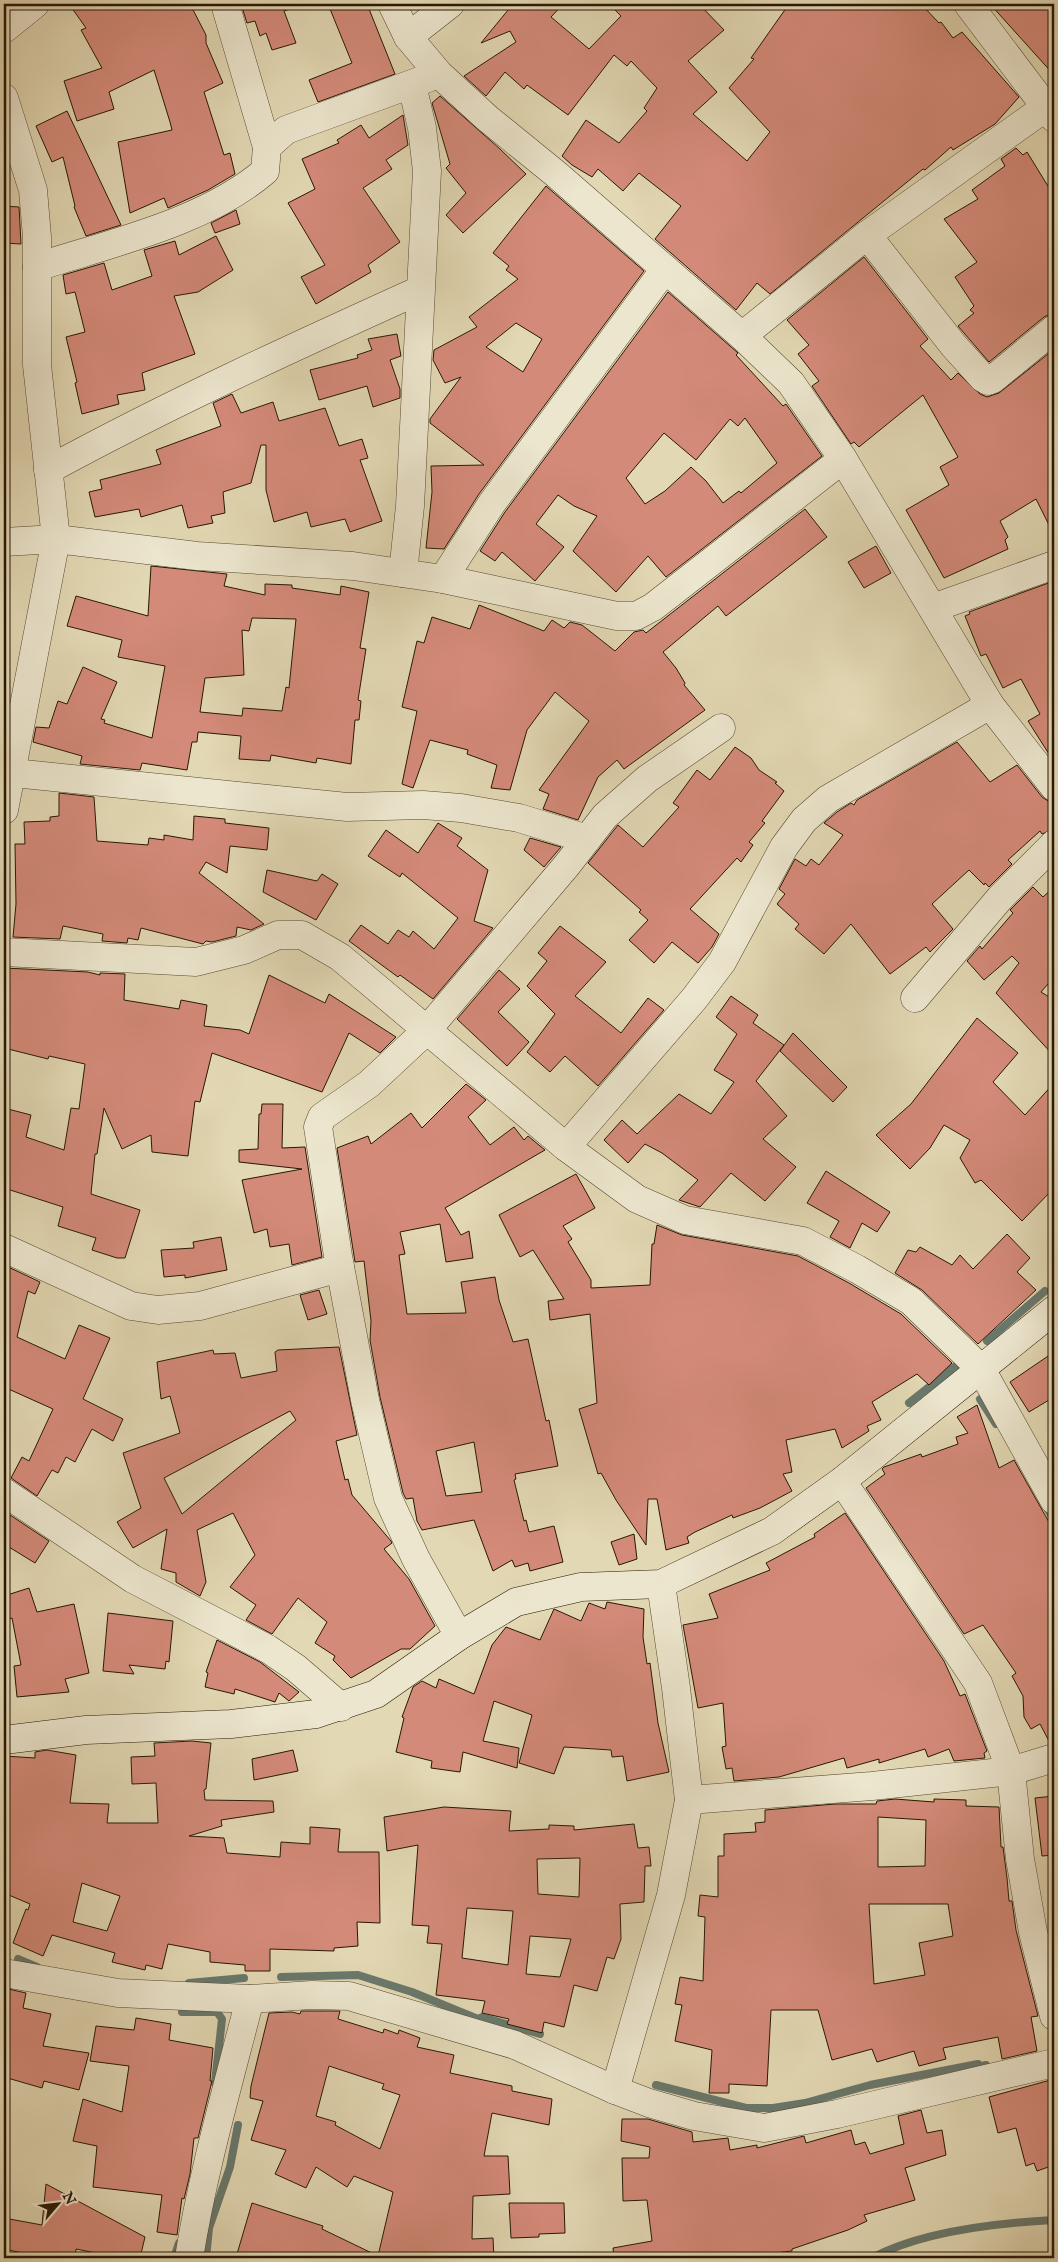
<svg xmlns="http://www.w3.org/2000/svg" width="1058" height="2262" font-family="'IM FELL English',serif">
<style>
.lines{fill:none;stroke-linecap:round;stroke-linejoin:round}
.stream{stroke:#69786c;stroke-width:8}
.building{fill:#d48a79;stroke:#281704;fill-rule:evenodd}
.street-casing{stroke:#564730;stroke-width:29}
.secondary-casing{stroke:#281704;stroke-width:29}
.street{stroke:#ece6ce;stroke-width:28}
.secondary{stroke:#ece6ce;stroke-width:28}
</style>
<rect width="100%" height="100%" fill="#e2d8b3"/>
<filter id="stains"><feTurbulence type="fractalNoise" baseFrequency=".004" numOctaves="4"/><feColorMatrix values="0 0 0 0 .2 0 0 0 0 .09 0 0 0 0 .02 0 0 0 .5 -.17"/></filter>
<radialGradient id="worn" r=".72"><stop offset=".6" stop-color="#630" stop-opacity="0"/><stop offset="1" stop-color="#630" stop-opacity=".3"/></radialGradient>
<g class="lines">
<g class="stream">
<path d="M987,1341L1045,1291"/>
<path d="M980,1399L996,1424"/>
<path d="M909,1403L962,1361"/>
<path d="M1045,1504L1054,1520"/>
<path d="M18,1959L37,1967"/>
<path d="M281,1977L358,1975L412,1992L478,2019L482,2017L540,2034"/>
<path d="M189,1983L244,1978"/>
<path d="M182,2012H217L222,2019L215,2083"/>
<path d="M1052,2036L1054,2043"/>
<path d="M656,2085L746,2108H773L805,2103L870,2085L978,2064V2067L986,2065"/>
<path d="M174,2258L179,2243"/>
<path d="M206,2258L209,2228L230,2167L238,2125"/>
<path d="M872,2258C920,2232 999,2223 1054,2220"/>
</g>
</g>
<g class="building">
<path d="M69,4H190L206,35V43L223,83L204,92L224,155L230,153L235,174L208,190L168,208L164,198L130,213L118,142L172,130L170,122L154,70L109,92L114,109L77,121L64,81L102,68L81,30L86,28Z"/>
<path d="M241,4H294L295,7L284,11L296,43L272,50L266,33L260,36L255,21L247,23Z"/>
<path d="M328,4H367L395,74L318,102L309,80L352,63Z"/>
<path d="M513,4H563L551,17L589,49L621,16L609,4H699L724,30L688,61L717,92L693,114L747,161L770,132L729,88L754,59L751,58L789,4H921L939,23L941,22L953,38L962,32L1019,97L995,124L953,150L951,147L925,170L923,169L770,294L757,283L736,310L655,239L681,206L639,173L623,191L598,169L592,177L572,165L562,156L586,120L619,143L647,111L644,108L657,88L631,61L627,66L614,55L568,115L527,85L524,89L505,72L486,96L464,76L516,42L510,31L481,43Z"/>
<path d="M990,4H1054V75Z"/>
<path d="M440,96L500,149L526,174L463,233L446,215L466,193L446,168L450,164L432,103Z"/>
<path d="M67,111L121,225L86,236L74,207L75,206L63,157L52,162L36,126Z"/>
<path d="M403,115L408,145L386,160L392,169L363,188L400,242L368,265L371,272L316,304L301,277L325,265L288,203L315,189L302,159L339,143L337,140L361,125L369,138Z"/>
<path d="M1016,148L1023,155L1027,152L1054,196V312L1044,317L989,362L958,326L974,313L970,310L974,306L955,277L977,262L944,219L978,199L972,190L1005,166L1001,159Z"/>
<path d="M546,186L644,271L479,494L444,549L426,548L432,492L431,466L484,465L430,423V419L461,377L445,383L433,360L434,350L477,327L469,317L518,279L506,270L509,266L493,253ZM516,323L542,339L523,372L486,347Z"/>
<path d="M4,206L19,207L21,244L4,243Z"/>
<path d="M236,210L240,224L215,233L211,223Z"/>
<path d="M216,236L233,270L198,292L174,296L195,354L142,373L145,390L117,395L119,404L82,414L75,383L77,382L66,337L85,332L75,292L66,294L63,275L104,263L112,290L152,276L144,250L175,241L179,255Z"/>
<path d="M864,257L928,339L920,346L951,380L958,373L980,394L987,397L999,393L1053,350L1054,353V535L1036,499L1000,521L1008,537L1005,540L1008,549L944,578L906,510L949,485L940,467L958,457L923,395L859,447L854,442L851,444L812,386L819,381L798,354L809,345L787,320Z"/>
<path d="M668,292L738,353L736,355L783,406L786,404L822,456L666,577L648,556L616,592L573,551L597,516L574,506L558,495L536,524L564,547L535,581L502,552L495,561L480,551L505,512ZM745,418L777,463L741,493L739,491L723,503L706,481L691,467L665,491L645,504L626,478L664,433L696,460L730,419L738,426Z"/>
<path d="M397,334L401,356L390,360L400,389V398L373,407L367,386L319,400L310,370L358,358L357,355L372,350L368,339Z"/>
<path d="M232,394L241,413L273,402L279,421L325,408L339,446L362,439L368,458L360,460L382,521L350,532L345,519L311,527L307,512L274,522L266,490V445H261L251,483L223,492L225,513L211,516L213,523L188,528L182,505L141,517L139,509L95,517L89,492L102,489L100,480L161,464L156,450L221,426L213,403Z"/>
<path d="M805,509L827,537L726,616L718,606L663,652L676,668L685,683L684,685L705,710L624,769L617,760L598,777L578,820L543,809L549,794L539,790L589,721L555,692L527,730L510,790L491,788L497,765L467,754L468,750L430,740L413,788L402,784L417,711L402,707L417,641L424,643L432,617L470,629L479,605L544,631L552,620L564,628L570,622L582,625L615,651L634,632L643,630L646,633Z"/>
<path d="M876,546L891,573L864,588L848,562Z"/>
<path d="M151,566L227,574L224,586L265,595V584L292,585V588L340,595L341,586L369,592L360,648L366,649L358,700L361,701L359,720H355L351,764L317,758L316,763L271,755L270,761L239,759L241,736L198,732L197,742H192L187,770L142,763L140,770L80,764L82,756L33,742L36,727L49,728L58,701L67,704L83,667L117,682L101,719L105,720L104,723L152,738L165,666L118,657L122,640L67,626L76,596L148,616ZM252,618L296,619L289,688L286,687L282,711L243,708L242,716L200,712L205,678L244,675L242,630L249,631Z"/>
<path d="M1054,581V762L1028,721L1040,714L1021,679L1003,688L986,654L981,656L965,616L970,614L969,612Z"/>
<path d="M957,742L990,782L1017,765L1042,797L1048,801L1054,802V829L1042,834L1040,831L1008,860L1012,864L989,887L985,883L984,885L969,870L932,904L953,929L930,952L926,947L890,974L851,924L824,954L795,929L799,924L777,904L785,894L779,889L795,859L806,866L811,859L819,865L843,835L824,823L837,812L851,803L854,805L857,800Z"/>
<path d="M735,747L751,758L759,770L777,782L775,783L784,791L762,821L765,823L749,842L753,845L741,862L737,858L690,909L719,934L712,947L698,963L672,942L654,963L629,940L648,920L639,912L641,910L588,863L618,825L643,847L679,807L673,803L697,770L710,780Z"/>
<path d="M59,793L94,797L97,841L148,845L149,838L164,840V835L193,840L194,816L225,819V823L269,828L267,850L230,846L227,873L206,862L199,873L264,924L251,930L237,927L236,936L212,942L206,941L203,944L141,928L138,940L128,938L127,943L102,941L103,934L63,926L60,939L13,937L16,904L15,844H25L24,822L50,821V817L59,816Z"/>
<path d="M438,823L462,838L457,846L488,870L474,921L493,928L433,999L400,975L398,977L349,941L361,925L388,944L398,930L409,937L413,931L434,949L458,918L402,873L400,877L368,856L386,830L418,853Z"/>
<path d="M530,838L561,847L544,867L524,850Z"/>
<path d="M267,870L317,881L322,874L338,884L316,920L263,892Z"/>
<path d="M1033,887L1043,897L1054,887V977L1041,992L1054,1000V1056L996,993L1019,963L1012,956L984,980L967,961L980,946L982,949L1013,913L1010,910Z"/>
<path d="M560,926L606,962L575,996L621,1033L648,998L664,1010L598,1086L565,1056L550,1072L527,1052L555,1014L527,986L547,961L538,953Z"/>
<path d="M4,968L88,972L100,975V973L125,974L124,1000L179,1009L181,1000L207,1005L204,1026L240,1030L249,1034L269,975L325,1003L329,994L396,1037L380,1053L349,1033L322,1092L212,1053L200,1102L195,1101L188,1156L152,1152L151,1135L122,1149L104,1108L97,1154H95L91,1194L140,1210L125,1258H117L92,1250L96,1238L58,1226L63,1207L4,1188V1108L31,1115L26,1137L64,1150L71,1108L79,1109L85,1064L49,1056L48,1059L4,1048Z"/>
<path d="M499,970L520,989L498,1012L529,1042L507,1066L457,1019Z"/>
<path d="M731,996L758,1015L753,1023L784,1045L756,1081L787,1116L763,1139L796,1167L765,1201L731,1173L700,1207L679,1200L698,1180L662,1153L645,1144L628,1163L604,1140L622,1120L637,1134L679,1094L711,1114L734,1082L714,1070L737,1034L716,1017Z"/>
<path d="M977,1018L1018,1053L993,1082L1025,1115L1054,1083V1188L1022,1221L981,1180L975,1183L960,1158L970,1140L944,1125L930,1148L910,1169L876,1135L911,1104Z"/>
<path d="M793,1033L847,1087L833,1102L780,1051Z"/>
<path d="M466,1084L486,1100L468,1117L490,1145L514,1127L524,1140L528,1136L545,1150L445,1208L461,1235L469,1231L473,1258L446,1262L440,1224L400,1232L405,1254L399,1255L407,1314L466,1313L461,1282L495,1277L499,1300L513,1342L528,1339L546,1421L549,1420L558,1466L515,1474L516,1479L514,1480L524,1521L526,1520L529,1532L554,1526L563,1562L530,1571L528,1563L515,1567L512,1560L493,1571L474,1520L422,1530L417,1521L413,1498L406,1499L403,1493L380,1397L370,1340L371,1321L364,1261L355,1262L337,1148L368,1136L371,1144L411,1113L422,1128ZM474,1442L482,1492L446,1496L436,1451Z"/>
<path d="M262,1104H283L282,1148L305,1147L322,1257L292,1265L289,1244L270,1247L267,1229L254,1233L242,1180L302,1169L239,1162V1150L258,1149L259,1114H261Z"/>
<path d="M826,1171L890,1212L877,1232L862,1223L850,1248L830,1237L839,1221L807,1203Z"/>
<path d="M576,1174L595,1208L563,1226L572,1239L568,1242L591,1280V1288L650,1285L652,1244H654L657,1225L682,1235L798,1256L849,1283L901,1314L952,1363L929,1385L917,1374L872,1402L881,1420L867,1426L869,1431L842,1448L835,1429L786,1440L792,1472L783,1474L792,1491L760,1508L733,1518L732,1515L695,1532L687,1537L689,1543L666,1550L657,1499H648L646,1545L616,1500L601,1473L598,1474L579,1409L597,1403L590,1314L550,1320L548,1301L564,1299L533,1250L520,1257L499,1215Z"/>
<path d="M1007,1234L1030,1258L1017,1272L1036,1290L978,1344L922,1290L895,1273L908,1250L916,1252L920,1247L952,1265L960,1255L973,1269Z"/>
<path d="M221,1237L227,1270L185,1278V1275L164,1277L161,1250L194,1248L193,1242Z"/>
<path d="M4,1265L40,1282L35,1294L28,1291L17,1337L65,1359L79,1325L110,1338L83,1399L123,1419L113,1441L92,1429L75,1462L66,1457L58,1473L52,1470L37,1496L11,1478L22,1457L29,1461L53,1409L4,1387Z"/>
<path d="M319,1290L327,1314L308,1320L300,1295Z"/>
<path d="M339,1347L357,1435L336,1441L345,1480L348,1479L352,1495L391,1541L392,1543L384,1549L409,1579L435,1626L410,1649H401L351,1678L333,1660L335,1656L315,1643L327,1622L298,1598L272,1634L246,1620L256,1605L230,1587L255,1555L233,1513L197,1530L206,1582L200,1596L176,1582V1573L161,1569L167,1529L133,1548L117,1522L141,1508L123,1453L180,1433L170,1396L161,1399L157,1362L213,1350L214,1354L235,1353L241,1378L277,1371L275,1352L278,1350ZM290,1411L296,1420L182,1514L164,1478Z"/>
<path d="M1054,1352V1397L1029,1412L1010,1382Z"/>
<path d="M977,1405L999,1468L1014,1460L1054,1531V1743H1050L1040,1724L1031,1729L1024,1717L1023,1696L1012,1676L1016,1673L983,1625L964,1634L866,1488L885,1474L882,1469L884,1467L921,1454L922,1457L958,1444L956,1437L968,1433L957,1417Z"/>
<path d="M4,1511L49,1541L35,1563L4,1544Z"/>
<path d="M845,1513L944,1661L960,1696L965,1694L987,1751L984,1753L985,1758L954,1761L949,1749L928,1757L925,1749L879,1763V1759L847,1768L844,1758L779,1777L734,1781L732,1768L726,1769L722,1747L726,1746L723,1703L698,1708L683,1625L718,1618L709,1594L770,1570L766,1563L815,1537L814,1534Z"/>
<path d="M634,1534L637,1559L619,1565L611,1542Z"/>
<path d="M29,1588L37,1612L74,1604L89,1673L65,1679L69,1692L17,1697L14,1666L21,1665L12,1618L4,1621V1596Z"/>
<path d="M607,1602L644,1609L643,1637L647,1664L650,1663L658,1723L669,1772L627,1781L623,1756L612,1757L611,1750L564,1747L554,1774L519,1763L532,1715L494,1701L483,1741L519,1748L517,1768L463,1752L460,1772L431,1768L432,1761L396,1752L404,1718L402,1717L413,1687L422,1681L436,1688L439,1679L474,1694L492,1645L506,1627L540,1640L554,1609L581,1621L589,1603L605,1609Z"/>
<path d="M108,1613L173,1621L169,1662L166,1661L165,1669L129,1665L134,1674L103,1671Z"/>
<path d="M217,1640L260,1662L299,1692L289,1701L279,1693L275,1702L235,1689L234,1694L205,1687L208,1673L206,1672Z"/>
<path d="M192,1741L211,1743L206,1789L204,1790L205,1800L273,1801L274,1812L221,1820L222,1826L189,1836L224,1838L227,1853L280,1857L281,1842L310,1844V1827L340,1829L338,1852H379L380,1923L357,1922L358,1946L334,1948V1951L270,1949V1971H245V1965L210,1962V1952L168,1944L162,1969L146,1965L145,1970L112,1962L115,1953L52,1935L43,1956L13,1943L26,1909L28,1910L30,1904L4,1893V1756L35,1758V1752L47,1750L76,1755L70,1803L109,1804L107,1823H158L156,1783L132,1784L131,1757L155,1756L154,1743ZM82,1883L120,1896L107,1931L73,1922Z"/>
<path d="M293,1750L298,1771L254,1780L252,1759Z"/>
<path d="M1054,1796V1855L1042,1856L1035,1798Z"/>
<path d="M895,1799L934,1802V1799L966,1800V1806L999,1807L1001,1847H1003L1007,1878L1009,1901H1012L1016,1930L1038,2016L1031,2017L1037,2051L1002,2059L998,2037L943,2048L946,2059L919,2066L914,2051L877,2062L872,2049L832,2060L818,2010H771L767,2086L729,2084V2093H709L712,2050L675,2041L682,2005L675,2004L680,1977L703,1981L705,1917L698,1916L700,1895L718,1897V1856H724V1834L756,1832L755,1823L765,1822V1810L835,1804H876L877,1801ZM878,1817L926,1820L925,1866L878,1867ZM869,1904H948L953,1936L919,1943L925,1975L874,1984Z"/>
<path d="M444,1807L511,1811L509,1831L549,1829V1825L574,1826V1830L634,1824L638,1848L649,1847L651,1866H645L644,1902L620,1904L621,1939L614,1959L607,1957L597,1991L574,1985L564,2027L544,2022L542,2033L507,2024L509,2019L482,2013L485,2001L436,1995L442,1944L427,1943L429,1926L412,1925L418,1845L387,1851L384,1817ZM580,1858L579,1897L538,1894L537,1859ZM467,1908L513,1911L508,1965L462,1958ZM530,1936L571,1939L560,1977L526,1974Z"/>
<path d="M4,1988L26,1993L23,2008L51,2014L43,2046L89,2053L79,2090L44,2081L42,2088L4,2077Z"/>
<path d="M301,2011H340L338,2019L383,2033L384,2029L398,2034L399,2030L420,2038L417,2047L454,2055L450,2073L512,2086V2091L552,2099L549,2125L492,2113L484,2156H508L510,2194L473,2196L472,2239L493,2238L494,2258H248L237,2254L252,2203L323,2226L322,2229L378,2256L393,2192L354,2176L347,2187L316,2167L306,2188L275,2174L286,2150L251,2140L263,2101L250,2098L251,2086L269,2013L292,2012L300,2014ZM329,2066L384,2084L382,2089L400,2095L380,2149L335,2125L336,2122L316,2116Z"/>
<path d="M136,2018L171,2024L169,2040L213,2048L210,2081H212L198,2138H194L190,2174L184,2199L182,2198L177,2235L157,2232L162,2195L93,2187L97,2146L73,2141L83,2099L122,2112L129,2066L90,2061L96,2026L134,2030Z"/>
<path d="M1054,2079V2165L1037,2171L1034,2163L1026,2166L1016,2128L998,2133L989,2097Z"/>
<path d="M921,2110L927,2133L942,2130L946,2155L905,2168L915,2200L864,2215L867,2221L848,2230L792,2249V2251L733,2258H614L613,2248L652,2241L647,2200L623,2201L622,2158H649L650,2147L621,2141L622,2119H648L692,2132L693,2142L728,2138L730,2150L757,2145V2148L804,2136L806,2143L851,2130L855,2145L865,2142L870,2154L904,2144L898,2116Z"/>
<path d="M46,2184L145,2237L140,2258H121L76,2249L75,2258H46L4,2249V2218L42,2225Z"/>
<path d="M509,2203H564L565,2233L539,2234V2237L511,2238Z"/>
</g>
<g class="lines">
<g class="street-casing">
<g id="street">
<path d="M225,4L267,147"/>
<path d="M392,4L408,37L439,74L487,118L556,174L742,336L791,383L843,459L990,705L1054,787"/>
<path d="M968,4L1054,118"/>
<path d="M4,29L35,4"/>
<path d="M408,37L450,4"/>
<path d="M4,98L33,190L37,237V365L56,539L4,810"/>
<path d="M867,235L954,346L983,378L988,381L993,379L1054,329"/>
<path d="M37,267C111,243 206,222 265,171L267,147L286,130L428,78"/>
<path d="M742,336L867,235L1046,107"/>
<path d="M48,470C169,404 294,347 420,290"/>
<path d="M4,542L56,539L197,556L353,566L443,579L617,616H636L653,607L843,459"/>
<path d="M403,573L410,506L427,171L422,128L412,85"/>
<path d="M443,579L492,503L665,269"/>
<path d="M933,608L1054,565"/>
<path d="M4,772L347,807L423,805L461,808L519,818L587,839"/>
<path d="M4,952L196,962L244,950L278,935H302L340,957L566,1147L637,1199L685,1220L803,1241L857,1269L911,1301L981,1369L1054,1500"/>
<path d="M915,998L1000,898L1054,844"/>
<path d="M566,1147L694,999L722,962L784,847L804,820L828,799L990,705"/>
<path d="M4,1248L131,1306L158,1310L200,1306L340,1268"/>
<path d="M842,1481L978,1683L1011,1771L1020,1859L1033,1932L1054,2016"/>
<path d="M4,1492L133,1579L268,1649L296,1668L341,1707"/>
<path d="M459,1636L416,1559L388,1498L365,1400L338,1256L318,1127L322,1117L369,1084L427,1030L567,865L605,816L647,779L721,728"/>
<path d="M689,1800L872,1786L1011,1771L1054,1758"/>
<path d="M10,1974L118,1993L250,1999L312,1995L349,1996L515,2045L615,2090L649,2103L694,2116L764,2128L837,2114L1054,2063"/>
<path d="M615,2090L671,1895L689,1800L676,1688L661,1584"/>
<path d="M189,2258C203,2171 228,2085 250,1999"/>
</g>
</g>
<g class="secondary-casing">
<path id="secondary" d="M4,1740L86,1730L231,1724L316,1714L376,1694L459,1636L516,1602L581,1587L661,1584L772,1531L842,1481L1054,1310"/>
</g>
<use href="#street" class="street"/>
<use href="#secondary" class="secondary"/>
</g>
<rect width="1058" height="2262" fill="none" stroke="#e2d8b3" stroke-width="20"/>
<rect x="5" y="5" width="1048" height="2252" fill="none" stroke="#281704" stroke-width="2.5"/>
<rect x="10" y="10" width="1038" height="2242" fill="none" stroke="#281704"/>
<g transform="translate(58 2204) rotate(62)" stroke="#ece6ce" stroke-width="4" paint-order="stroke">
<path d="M0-4L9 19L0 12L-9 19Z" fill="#281704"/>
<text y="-8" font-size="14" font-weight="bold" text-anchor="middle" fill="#281704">N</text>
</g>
<rect width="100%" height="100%" filter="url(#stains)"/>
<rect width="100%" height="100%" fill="url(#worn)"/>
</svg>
